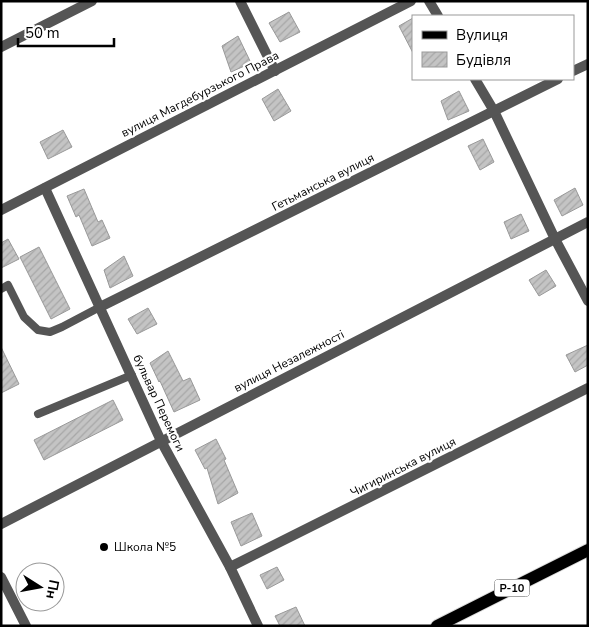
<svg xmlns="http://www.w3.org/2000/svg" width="589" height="627" font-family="'Nunito Sans',sans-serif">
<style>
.building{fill:url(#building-hatch);stroke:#999}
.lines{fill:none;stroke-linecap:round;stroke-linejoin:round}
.primary-casing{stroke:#dbdbdb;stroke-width:14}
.lane{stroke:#555;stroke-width:8}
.street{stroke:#555;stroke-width:10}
.primary{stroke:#000;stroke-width:12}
.poi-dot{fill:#000;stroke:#fff;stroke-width:2}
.labels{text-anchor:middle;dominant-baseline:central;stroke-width:4.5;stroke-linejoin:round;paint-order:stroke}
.shield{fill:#fff;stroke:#4c4c4c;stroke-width:1}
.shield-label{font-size:11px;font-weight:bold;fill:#000}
.street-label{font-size:12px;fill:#000;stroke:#fff}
.poi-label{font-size:12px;fill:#000;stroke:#fff;text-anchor:start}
</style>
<defs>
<pattern id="building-hatch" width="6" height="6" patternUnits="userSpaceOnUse" patternTransform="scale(1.25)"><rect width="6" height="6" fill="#c4c4c4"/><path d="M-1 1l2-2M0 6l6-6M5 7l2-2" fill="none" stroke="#a7a7a7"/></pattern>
</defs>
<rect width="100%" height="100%" fill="#fff"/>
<g class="building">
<path d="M289,12L300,32L280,42L269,23Z"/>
<path d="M413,18V53L399,26Z"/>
<path d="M238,36L251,63L231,72L222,46Z"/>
<path d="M278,89L291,111L274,121L262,99Z"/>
<path d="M459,91L469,111L448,120L441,101Z"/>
<path d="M63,130L72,147L48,159L40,142Z"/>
<path d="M483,139L494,162L480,170L468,146Z"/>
<path d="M575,188L583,205L562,216L554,200Z"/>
<path d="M84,189L98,222L102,220L110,238L92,246L79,215L76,217L67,196Z"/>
<path d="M521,214L529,231L511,239L504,222Z"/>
<path d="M8,239L19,259L1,268V243Z"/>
<path d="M39,247L70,309L51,319L20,257Z"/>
<path d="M124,256L133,276L110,288L104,270Z"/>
<path d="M546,270L556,286L539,296L529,280Z"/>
<path d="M148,308L157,324L137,334L128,319Z"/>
<path d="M588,345V365L575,372L566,355Z"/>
<path d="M1,347L19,384L1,393Z"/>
<path d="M168,351L183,381L190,378L200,400L174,412L160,381L159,382L150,363Z"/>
<path d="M113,400L123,420L44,460L34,440Z"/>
<path d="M216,439L226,459L224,460L238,493L218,504L207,468L205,469L195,450Z"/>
<path d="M252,513L262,536L241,546L231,522Z"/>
<path d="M277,567L284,580L267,589L260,575Z"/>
<path d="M296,607L305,626H280L275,616Z"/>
</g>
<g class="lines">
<g class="primary-casing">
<path id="primary" d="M437,626L588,550"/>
</g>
<g class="lane">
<path d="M1,289L8,285L24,317L38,330L50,332L62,327L100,307"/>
<path d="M38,414L132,375"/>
</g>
<g class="street">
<path d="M240,1L275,71"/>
<path d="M429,1L438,16"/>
<path d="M1,47L92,1"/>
<path d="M573,71L588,64"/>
<path d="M475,79L494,111L555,239L588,301"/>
<path d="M45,188L161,441L230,567L258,626"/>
<path d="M1,210L411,1"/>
<path d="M100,307L558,79"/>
<path d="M1,524L588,222"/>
<path d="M230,567L588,388"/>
<path d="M1,577L26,626"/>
</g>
<use href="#primary" class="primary"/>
</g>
<circle class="poi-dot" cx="104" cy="547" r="5"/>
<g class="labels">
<rect class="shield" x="494.5" y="579.5" width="35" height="17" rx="4"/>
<g class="shield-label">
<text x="512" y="588">Р-10</text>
</g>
<g class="street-label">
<text transform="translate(200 94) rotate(-27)">вулиця Магдебурзького Права</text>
<text transform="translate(323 182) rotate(-27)">Гетьманська вулиця</text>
<text transform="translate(289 361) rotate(-27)">вулиця Незалежності</text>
<text transform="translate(159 403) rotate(65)">бульвар Перемоги</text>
<text transform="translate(403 467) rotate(-27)">Чигиринська вулиця</text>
</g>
<g class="poi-label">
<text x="114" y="547">Школа №5</text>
</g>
</g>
<rect width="589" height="627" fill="none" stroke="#000000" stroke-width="5"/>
<rect x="412" y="15" width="162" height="65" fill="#ffffff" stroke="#999999"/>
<rect x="422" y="31" width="25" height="8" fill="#000000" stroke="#999999"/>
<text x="456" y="40" font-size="15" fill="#000000">Вулиця</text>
<rect x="422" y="52" width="25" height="15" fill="url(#building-hatch)" stroke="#999999"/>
<text x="456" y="65" font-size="15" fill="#000000">Будівля</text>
<g transform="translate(40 587) rotate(101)"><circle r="24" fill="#ffffff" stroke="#999999"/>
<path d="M0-4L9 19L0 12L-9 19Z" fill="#000000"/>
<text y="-8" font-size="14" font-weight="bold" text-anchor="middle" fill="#000000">Пн</text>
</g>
<path d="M18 38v8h96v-8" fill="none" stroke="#000000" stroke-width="2.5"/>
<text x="25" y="38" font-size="15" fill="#000000" stroke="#ffffff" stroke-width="4" paint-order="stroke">50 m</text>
</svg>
